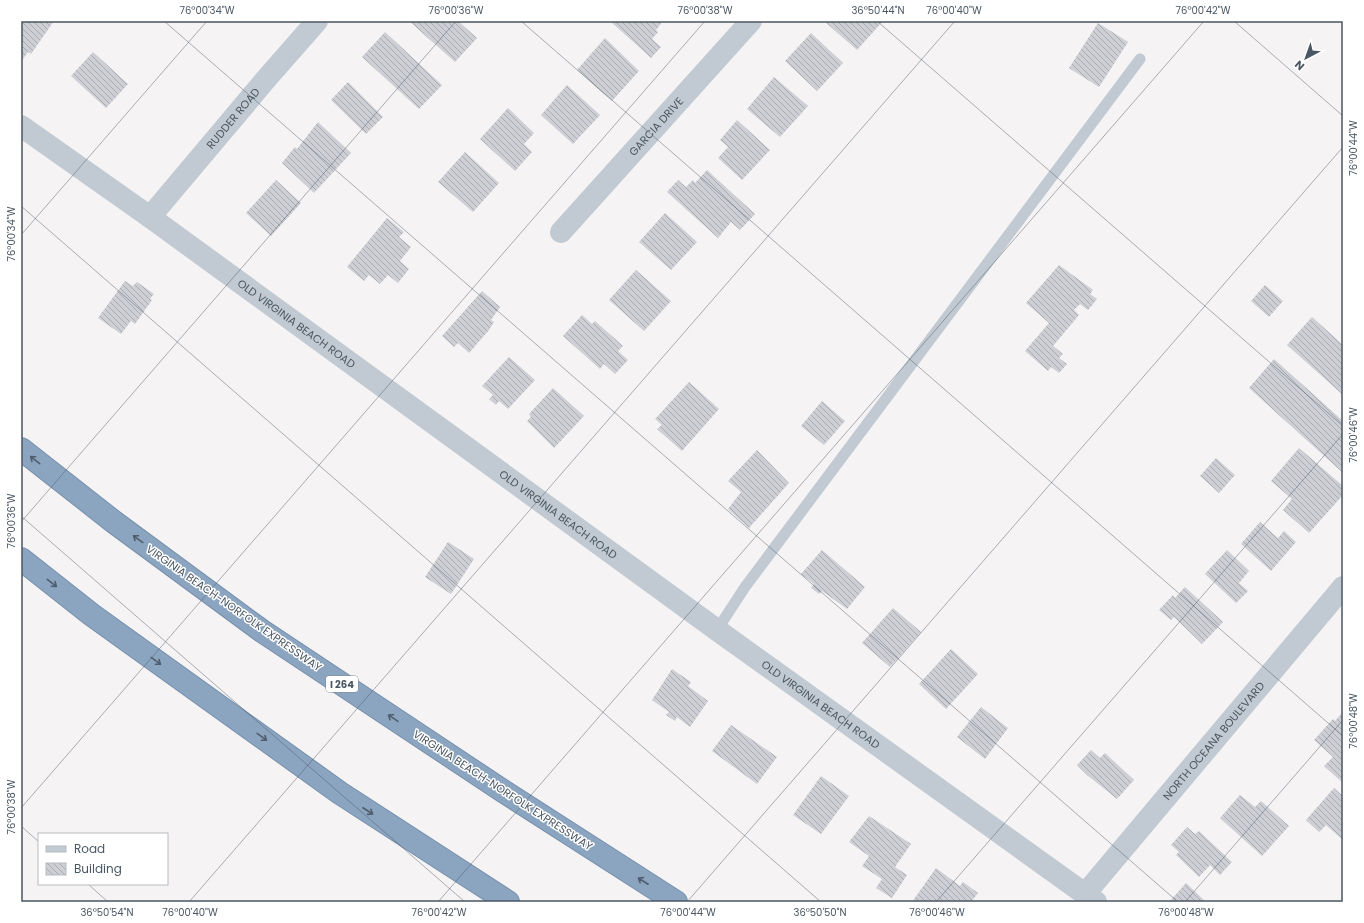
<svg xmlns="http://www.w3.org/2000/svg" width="1364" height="923" font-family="Poppins,sans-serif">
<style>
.building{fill:url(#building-back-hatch)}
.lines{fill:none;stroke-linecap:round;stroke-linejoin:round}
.highway-casing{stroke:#7690ad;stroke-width:24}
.lane{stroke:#c1cad2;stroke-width:11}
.street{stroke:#c1cad2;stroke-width:22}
.highway{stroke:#8ba5c1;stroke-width:22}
.oneway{stroke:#505e6b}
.ticks{fill:none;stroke:#4a5661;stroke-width:1;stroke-opacity:0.45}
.labels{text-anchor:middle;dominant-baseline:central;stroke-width:3;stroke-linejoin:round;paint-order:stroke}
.shield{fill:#fff;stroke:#808990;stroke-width:1}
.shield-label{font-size:10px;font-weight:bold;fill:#4a5661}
.street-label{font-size:11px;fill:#4a5661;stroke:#fff}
.neatline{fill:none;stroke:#4a5661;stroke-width:1.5}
.ticks-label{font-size:10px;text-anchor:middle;fill:#4a5661}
</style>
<defs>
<pattern id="building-back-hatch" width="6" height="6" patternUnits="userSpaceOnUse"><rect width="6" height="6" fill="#cdcfd5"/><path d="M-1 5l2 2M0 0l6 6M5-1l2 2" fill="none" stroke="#a8abb0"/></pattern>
</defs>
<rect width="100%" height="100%" fill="#f5f3f3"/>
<g class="building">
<path d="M21,21H54L31,54L28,52L23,59L21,58Z"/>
<path d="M409,21H458L477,38L455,62Z"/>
<path d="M610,21H663L656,30L658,32L652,39L661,47L651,58Z"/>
<path d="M824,21H883L857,50Z"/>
<path d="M1098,23L1128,42L1099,87L1069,68Z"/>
<path d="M385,32L442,85L419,109L362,57Z"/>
<path d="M811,33L843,63L817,91L785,61Z"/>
<path d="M605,38L639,71L612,101L577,70Z"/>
<path d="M93,52L128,84L106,108L71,76Z"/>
<path d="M774,77L808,106L780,137L747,109Z"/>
<path d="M348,82L383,117L366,134L331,100Z"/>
<path d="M567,85L600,115L573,144L541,115Z"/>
<path d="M508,108L534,133L524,144L532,152L515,171L480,139Z"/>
<path d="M737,120L770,150L742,180L718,158L728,147L720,140Z"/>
<path d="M318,122L351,153L314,193L282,163L295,147L297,149Z"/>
<path d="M465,152L499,183L473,212L438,182Z"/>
<path d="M707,170L755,214L740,230L731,222L718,238L667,192L678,180L686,187L693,180L695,183Z"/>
<path d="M276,180L301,203L271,236L246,213Z"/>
<path d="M665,213L697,242L671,270L639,242Z"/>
<path d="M387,218L404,232L399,237L411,247L400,261L409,269L398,283L388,275L380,284L369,275L364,281L347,267Z"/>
<path d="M1059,265L1093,290L1090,294L1097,299L1088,310L1080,304L1074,310L1079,315L1053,346L1063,354L1059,358L1067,364L1059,373L1051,367L1048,371L1025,351L1049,323L1026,303Z"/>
<path d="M636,270L671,301L644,331L609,300Z"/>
<path d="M125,281L133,286L137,282L154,294L150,299L152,300L135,324L131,321L121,334L98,318Z"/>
<path d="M1265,285L1283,301L1269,317L1251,301Z"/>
<path d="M482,291L500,307L491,320L494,322L489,330L469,353L458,343L454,347L442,336Z"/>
<path d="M582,315L592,324L595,321L623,346L618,351L628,360L615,374L604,364L600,369L563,336Z"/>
<path d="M1312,317L1343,345V395L1287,345Z"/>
<path d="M509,357L535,380L508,409L499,401L496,405L489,399L493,395L482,386Z"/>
<path d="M1274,359L1343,421V473L1249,388Z"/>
<path d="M689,382L719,409L682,451L657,429L662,425L655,419Z"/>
<path d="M553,388L584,416L554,448L527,421L531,417L529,414Z"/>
<path d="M822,401L845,421L824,445L801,426Z"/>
<path d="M1299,448L1343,486V495L1309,533L1283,510L1292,499L1271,481Z"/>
<path d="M757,450L789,483L749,528L728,509L741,492L728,481Z"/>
<path d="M1216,458L1235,475L1219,493L1200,476Z"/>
<path d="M1260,522L1278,538L1284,531L1296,542L1271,571L1241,544Z"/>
<path d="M448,542L474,559L451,594L425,577Z"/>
<path d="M822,550L865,587L847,609L822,591L819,594L811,588L814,584L801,574Z"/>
<path d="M1227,550L1249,571L1239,583L1248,591L1236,603L1205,574Z"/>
<path d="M1185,587L1223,622L1202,644L1174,617L1171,620L1159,610L1173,595L1175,598Z"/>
<path d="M893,608L921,632L890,667L862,643Z"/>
<path d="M951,649L978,674L946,709L919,684Z"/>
<path d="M672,669L691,682L688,686L708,701L690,727L677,717L675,721L666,715L669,712L652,700Z"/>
<path d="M981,707L1008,728L985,759L957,737Z"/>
<path d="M1341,714L1343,716V783L1324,766L1333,757L1314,740L1333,719L1335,721Z"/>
<path d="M731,725L777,757L757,784L712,751Z"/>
<path d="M1091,750L1100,758L1105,753L1134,780L1117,799L1087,775L1077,765Z"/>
<path d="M821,776L849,796L821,834L793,815Z"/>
<path d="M1334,788L1343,796V840L1326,825L1319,832L1306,820Z"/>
<path d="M1240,795L1255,807L1261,801L1289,826L1262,856L1220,818Z"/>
<path d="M869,816L911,844L895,867L907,875L892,898L876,888L882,879L862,866L869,856L849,842Z"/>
<path d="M1187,827L1195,834L1199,831L1232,862L1220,875L1210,865L1199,877L1176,855L1179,852L1171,845Z"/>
<path d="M936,868L960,886L963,882L978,893L971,902H912Z"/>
<path d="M1186,883L1206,902H1171L1170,901Z"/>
</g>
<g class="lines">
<g class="highway-casing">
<g id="highway">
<path d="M21,449L114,522L262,631L503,791L676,902"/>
<path d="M21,559L92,615L340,793L508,902"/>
</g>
</g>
<path class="lane" d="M717,630L745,587L1140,59"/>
<g class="street">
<path id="s1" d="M21,126L150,217L717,630L1096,902"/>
<path id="s2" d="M150,217L267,78L317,21"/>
<path id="s3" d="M561,232L751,21"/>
<path id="s4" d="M1085,894L1343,587"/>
</g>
<use href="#highway" class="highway"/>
</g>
<defs><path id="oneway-shaft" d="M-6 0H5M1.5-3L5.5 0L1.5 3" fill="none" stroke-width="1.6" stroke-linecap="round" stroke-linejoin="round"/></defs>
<g class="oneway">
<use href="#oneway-shaft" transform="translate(35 460) rotate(-142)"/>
<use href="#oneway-shaft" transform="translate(138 539) rotate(-144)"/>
<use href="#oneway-shaft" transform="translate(52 583) rotate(38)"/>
<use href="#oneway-shaft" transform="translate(156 661) rotate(36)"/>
<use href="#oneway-shaft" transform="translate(393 718) rotate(-146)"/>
<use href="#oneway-shaft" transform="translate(262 737) rotate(36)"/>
<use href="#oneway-shaft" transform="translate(368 811) rotate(33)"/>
<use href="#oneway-shaft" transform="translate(643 881) rotate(-147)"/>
</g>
<path class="ticks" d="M164,21L1178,902M521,21L1343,736M877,21L1343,426M1234,21L1343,116M21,206L821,902M21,235L207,21M21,516L465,902M21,522L456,21M21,808L705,21M21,826L39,842M88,884L108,902M189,902L955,21M438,902L1204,21M687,902L1343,147M936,902L1343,434M1185,902L1343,720"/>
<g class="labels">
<rect class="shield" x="326" y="676" width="32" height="16" rx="3"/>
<g class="shield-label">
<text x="342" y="684">I 264</text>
</g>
<g class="street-label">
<text stroke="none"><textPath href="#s2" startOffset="129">RUDDER ROAD</textPath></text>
<text stroke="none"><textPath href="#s3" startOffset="142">GARCIA DRIVE</textPath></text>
<text stroke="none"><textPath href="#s1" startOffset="339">OLD VIRGINIA BEACH ROAD</textPath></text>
<text stroke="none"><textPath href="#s1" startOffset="663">OLD VIRGINIA BEACH ROAD</textPath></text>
<text transform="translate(234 608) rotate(35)">VIRGINIA BEACH-NORFOLK EXPRESSWAY</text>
<text stroke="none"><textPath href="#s1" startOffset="987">OLD VIRGINIA BEACH ROAD</textPath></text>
<text stroke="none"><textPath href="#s4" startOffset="200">NORTH OCEANA BOULEVARD</textPath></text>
<text transform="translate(503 790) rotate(33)">VIRGINIA BEACH-NORFOLK EXPRESSWAY</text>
</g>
</g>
<rect width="1364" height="923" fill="none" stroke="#ffffff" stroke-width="44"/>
<rect x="38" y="833" width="130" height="52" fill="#ffffff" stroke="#b7bbc0"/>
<rect x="46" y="846" width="20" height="6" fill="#c1cad2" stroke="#b7bbc0"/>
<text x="74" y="853" font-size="12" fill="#4a5661">Road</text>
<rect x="46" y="863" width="20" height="12" fill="url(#building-back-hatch)" stroke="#b7bbc0"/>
<text x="74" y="873" font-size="12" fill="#4a5661">Building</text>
<g transform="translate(1306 58) rotate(221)" stroke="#ffffff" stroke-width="3" paint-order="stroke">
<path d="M0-3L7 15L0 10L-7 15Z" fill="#4a5661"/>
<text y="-6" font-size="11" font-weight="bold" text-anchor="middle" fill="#4a5661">N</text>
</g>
<rect x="22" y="22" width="1320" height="879" class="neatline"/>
<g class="ticks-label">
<text x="207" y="14">76°00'34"W</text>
<text x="456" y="14">76°00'36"W</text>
<text x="705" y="14">76°00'38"W</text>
<text x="878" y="14">36°50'44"N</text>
<text x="954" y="14">76°00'40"W</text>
<text x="1203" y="14">76°00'42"W</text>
<text transform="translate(1353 148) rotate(-90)" y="4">76°00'44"W</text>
<text transform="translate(11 234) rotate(-90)" y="4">76°00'34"W</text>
<text transform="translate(1353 435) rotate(-90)" y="4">76°00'46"W</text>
<text transform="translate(11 521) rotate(-90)" y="4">76°00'36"W</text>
<text transform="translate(1353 721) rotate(-90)" y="4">76°00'48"W</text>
<text transform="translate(11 807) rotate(-90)" y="4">76°00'38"W</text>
<text x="107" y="916">36°50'54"N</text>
<text x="190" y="916">76°00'40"W</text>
<text x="439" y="916">76°00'42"W</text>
<text x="688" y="916">76°00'44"W</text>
<text x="820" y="916">36°50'50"N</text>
<text x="937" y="916">76°00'46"W</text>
<text x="1186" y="916">76°00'48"W</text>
</g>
</svg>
